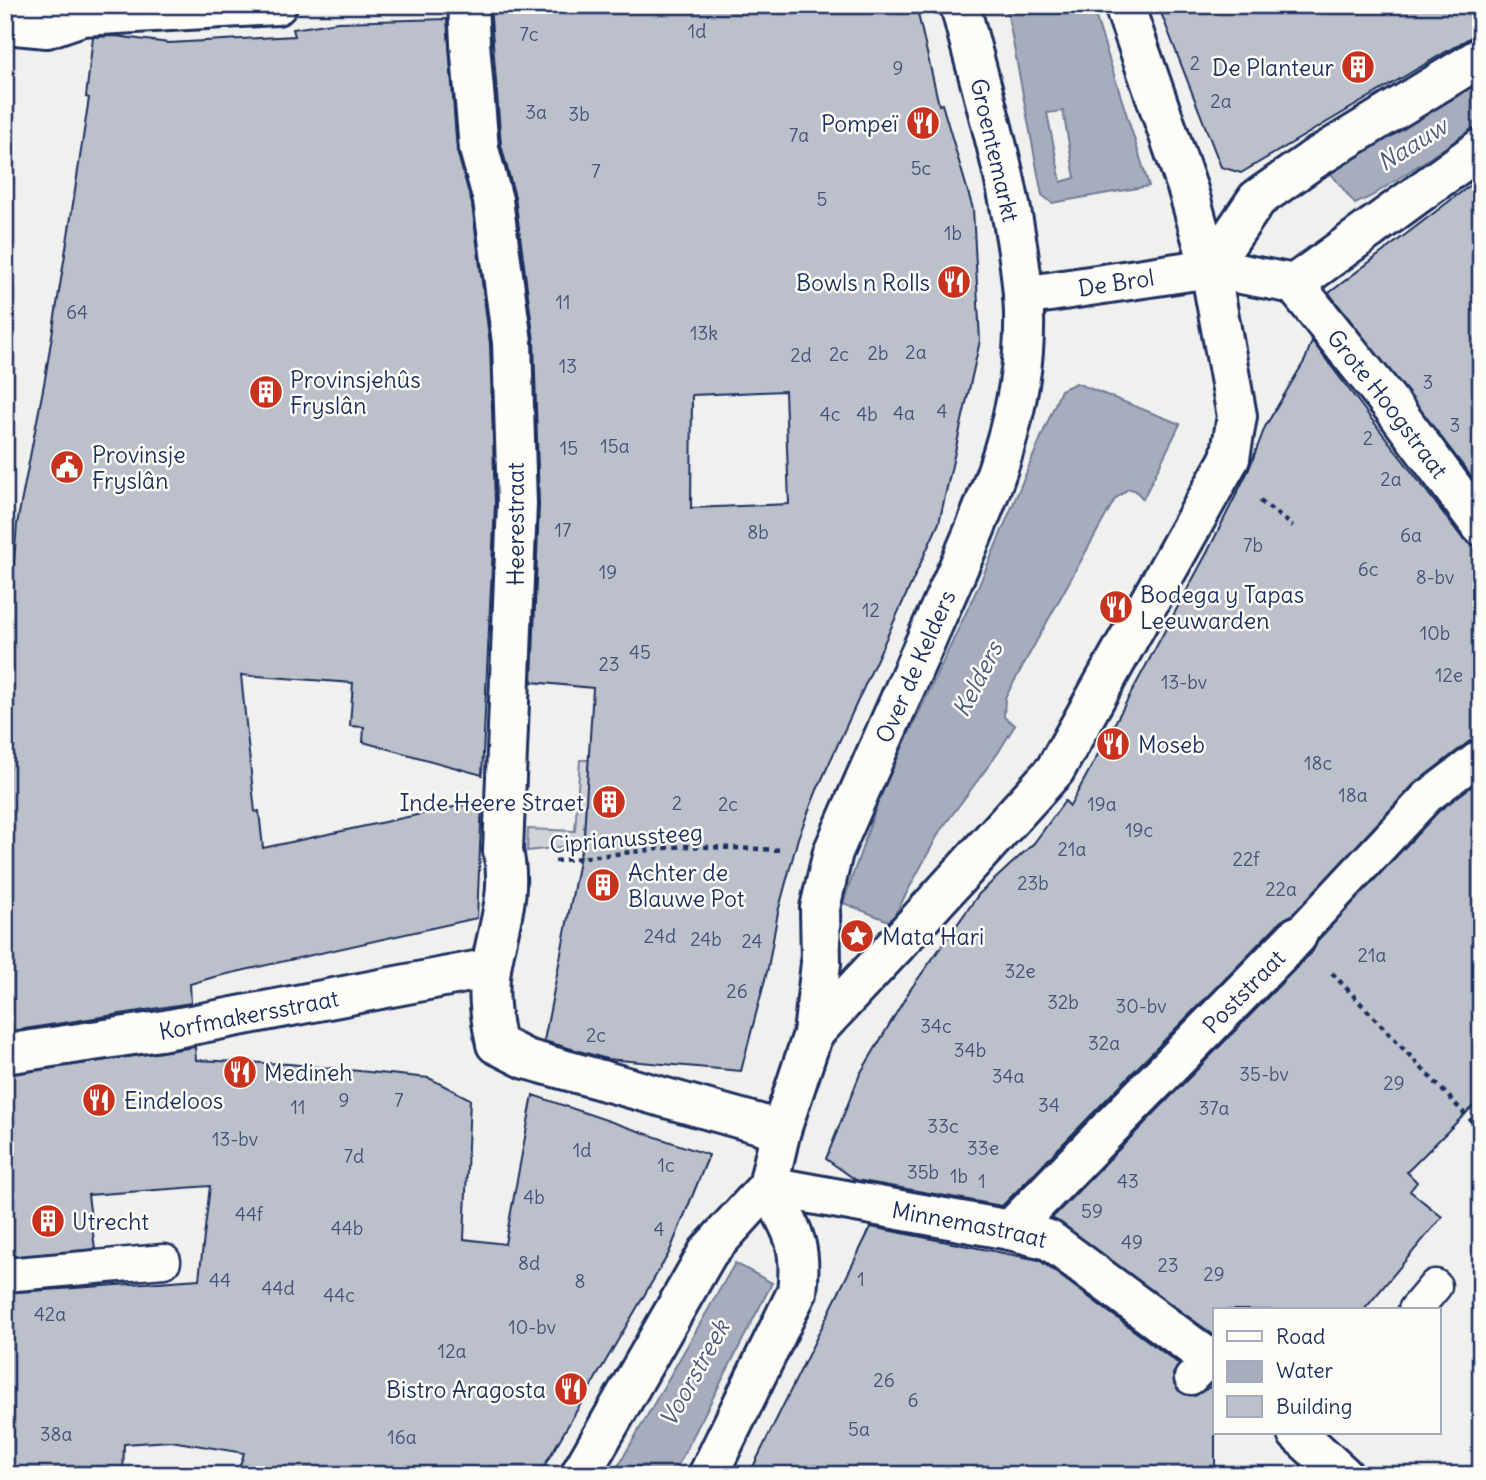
<svg xmlns="http://www.w3.org/2000/svg" width="1486" height="1480" font-family="Delius,sans-serif">
<style>
.green{fill:#d0d3d8;stroke:#76819b;stroke-width:2}
.water{fill:#a7adbd;stroke:#6f7b97;stroke-width:2;fill-rule:evenodd}
.building{fill:#bbc0ca;stroke:#1b2f5e;stroke-width:2;fill-rule:evenodd}
.lines{fill:none;stroke-linecap:round;stroke-linejoin:round}
.service-casing{stroke:#1b2f5e;stroke-width:37}
.pedestrian-casing{stroke:#1b2f5e;stroke-width:44}
.minor-casing{stroke:#1b2f5e;stroke-width:44}
.path{stroke:#1b2f5e;stroke-width:4.5;stroke-dasharray:5 5;stroke-linecap:butt}
.service{stroke:#fdfcf7;stroke-width:32}
.pedestrian{stroke:#fdfcf7;stroke-width:38}
.minor{stroke:#fdfcf7;stroke-width:38}
.labels{text-anchor:middle;dominant-baseline:central;stroke-width:5;stroke-linejoin:round;paint-order:stroke}
.number-label{font-size:19px;fill:#435379}
.poi-label{font-size:23px;fill:#1b2f5e;stroke:#fdfcf7;text-anchor:start}
.street-label{font-size:23px;fill:#1b2f5e;stroke:#fdfcf7}
.water-label{font-size:24px;font-style:italic;fill:#4c5b7f;stroke:#fdfcf7}
</style>
<rect width="100%" height="100%" fill="#f0f0ee"/>
<filter id="ink" filterUnits="userSpaceOnUse"><feTurbulence type="fractalNoise" baseFrequency=".0143" numOctaves="2"/><feDisplacementMap in="SourceGraphic" scale="14" xChannelSelector="R" yChannelSelector="G"/><feConvolveMatrix kernelMatrix="1 2 1 2 8 2 1 2 1" color-interpolation-filters="sRGB"/></filter>
<g filter="url(#ink)">
<path class="green" d="M580,760H589L584,838L587,844L527,851L528,829L575,831Z"/>
<g class="water">
<path d="M1006,5H1092L1149,186L1052,203L1042,195ZM1063,111L1075,178L1061,182L1047,113Z"/>
<path d="M1481,78V124L1372,196L1355,204L1329,171Z"/>
<path d="M1076,383L1180,424L1143,499L1135,490L1128,489L1115,499L1005,698L1004,717L1015,725L998,753L940,831L891,922L843,903L882,791L980,583L1061,390Z"/>
<path d="M735,1263L772,1283L673,1475H613Z"/>
</g>
<g class="building">
<path d="M490,5H916L939,105L942,104L973,209L980,341L939,523L817,790L798,838L778,912L768,968L741,1071L607,1059L544,1041L584,835L593,688L532,682L539,505L534,341L515,197L501,145ZM785,391L789,504L691,508L692,395Z"/>
<path d="M1158,5H1481V31L1241,173L1221,167Z"/>
<path d="M447,19L457,151L472,204L490,344L495,504L482,775L363,742L364,727L350,726L353,683L241,675L255,812L259,811L263,848L482,801L477,918L214,977L190,984L191,1003L5,1032V671L17,524L45,379L71,217L89,98L86,97L93,37L115,36L169,43L295,36L293,29L338,22Z"/>
<path d="M1481,177V489L1329,293Z"/>
<path d="M1312,341L1463,539L1481,547V738L1470,741L1414,784L1292,915L1281,921L1002,1206L856,1180L826,1159L860,1074L910,990L979,894L1034,843L1065,801L1070,806L1208,551L1249,469L1265,427L1305,360Z"/>
<path d="M1481,779V1098L1407,1172L1417,1182L1410,1191L1442,1217L1364,1310H1215V1336L1052,1218L1313,951L1318,940L1439,811Z"/>
<path d="M195,1047L196,1060L289,1064L429,1078L470,1099L464,1239L505,1244L533,1095L709,1155L669,1253L539,1475H237L244,1453L171,1441L124,1444L123,1475H5V1293L199,1279L210,1186L88,1195L95,1249L5,1257V1075Z"/>
<path d="M871,1227L1039,1260L1179,1364L1173,1374L1174,1383L1179,1391L1195,1396L1215,1384V1475H749Z"/>
</g>
<g class="lines">
<g class="service-casing">
<g id="service">
<path d="M1297,936L1427,797L1481,756"/>
<path d="M5,1275L164,1261"/>
<path d="M1415,1310L1435,1286"/>
<path d="M1191,1378L1210,1359"/>
</g>
</g>
<g class="pedestrian-casing">
<g id="pedestrian">
<path d="M468,5L470,43"/>
<path d="M5,24L47,28L82,16L277,5"/>
<path d="M1314,159L1481,57"/>
<path d="M1370,229L1481,148"/>
<path d="M896,945L1055,770L1230,458"/>
</g>
</g>
<g class="minor-casing">
<g id="minor">
<path d="M1124,5L1188,190L1210,268L1237,416L1230,458"/>
<path d="M470,43L479,149L493,200L512,342L517,504L503,851C513,894 497,928 491,969C487,995 491,1019 496,1044L526,1059L781,1130"/>
<path d="M1210,268L1257,199L1314,159"/>
<path id="s1" d="M1294,284L1392,406L1481,526"/>
<path d="M1294,284L1370,229"/>
<path id="s2" d="M1023,296L1210,268L1294,284"/>
<path d="M813,1034L896,945"/>
<path id="s3" d="M5,1054L160,1031L491,968"/>
<path id="s4" d="M768,1186L1010,1230L1049,1240L1215,1363"/>
<path id="s5" d="M1010,1230L1297,936"/>
<path d="M1297,1433L1343,1475"/>
<path id="s6" d="M580,1475L708,1252L768,1186L781,1130L813,1034L821,963L820,908L833,852C866,777 899,703 931,629C978,523 1033,414 1023,295C1015,197 984,100 960,5"/>
<path d="M708,1475L797,1292C803,1241 791,1229 768,1186"/>
</g>
</g>
<g class="path">
<path d="M1260,501L1293,526"/>
<path d="M555,861L683,846L783,850"/>
<path d="M1332,973L1481,1131"/>
<path d="M1471,1475L1481,1466"/>
</g>
<use href="#service" class="service"/>
<use href="#pedestrian" class="pedestrian"/>
<use href="#minor" class="minor"/>
</g>
</g>
<defs>
<g id="building-disc" transform="scale(1.75)"><circle r="9.5" fill="#c8321e" stroke="#fdfcf7"/><path d="M-4-6H4V6H1V3H-1V6H-4ZM-2.5-4.3h1.7v1.8h-1.7ZM.8-4.3h1.7v1.8H.8ZM-2.5-1h1.7V.8h-1.7ZM.8-1h1.7V.8H.8Z" fill="#fff"/></g>
<g id="restaurant-disc" transform="scale(1.75)"><circle r="9.5" fill="#c8321e" stroke="#fdfcf7"/><path d="M-5-6h1v4h1v-4h1v4h1v-4h1v5L-1.5 .5V6h-2V.5L-5-1ZM5-6V6H3V1.5H1.5Q1.5-4 5-6Z" fill="#fff"/></g>
<g id="civic-disc" transform="scale(1.75)"><circle r="9.5" fill="#c8321e" stroke="#fdfcf7"/><path d="M-.6-6.5H3V-4.5H.6V-3L4-1V1h2V6H-6V1h2V-1L-.6-3ZM-1.2 2.5V6h2.4V2.5Z" fill="#fff"/></g>
<g id="sight-disc" transform="scale(1.75)"><circle r="9.5" fill="#c8321e" stroke="#fdfcf7"/><path d="M0-6L1.8-2.2L6-1.7L2.9 1.2L3.7 5.4L0 3.3L-3.7 5.4L-2.9 1.2L-6-1.7L-1.8-2.2Z" fill="#fff"/></g>
</defs>
<g fill-rule="evenodd">
<use href="#building-disc" x="1358" y="67"/>
<use href="#restaurant-disc" x="923" y="123"/>
<use href="#restaurant-disc" x="954" y="282"/>
<use href="#building-disc" x="266" y="392"/>
<use href="#civic-disc" x="67" y="467"/>
<use href="#restaurant-disc" x="1116" y="607"/>
<use href="#restaurant-disc" x="1113" y="744"/>
<use href="#building-disc" x="609" y="802"/>
<use href="#building-disc" x="603" y="885"/>
<use href="#sight-disc" x="857" y="936"/>
<use href="#restaurant-disc" x="240" y="1072"/>
<use href="#restaurant-disc" x="99" y="1100"/>
<use href="#building-disc" x="48" y="1221"/>
<use href="#restaurant-disc" x="571" y="1389"/>
</g>
<g class="labels">
<g class="number-label">
<text x="697" y="31">1d</text>
<text x="529" y="34">7c</text>
<text x="1195" y="63">2</text>
<text x="898" y="68">9</text>
<text x="1221" y="101">2a</text>
<text x="536" y="112">3a</text>
<text x="579" y="114">3b</text>
<text x="799" y="135">7a</text>
<text x="921" y="168">5c</text>
<text x="596" y="171">7</text>
<text x="822" y="199">5</text>
<text x="953" y="233">1b</text>
<text x="563" y="302">11</text>
<text x="77" y="312">64</text>
<text x="704" y="333">13k</text>
<text x="916" y="352">2a</text>
<text x="878" y="353">2b</text>
<text x="839" y="354">2c</text>
<text x="801" y="355">2d</text>
<text x="568" y="366">13</text>
<text x="1428" y="382">3</text>
<text x="942" y="411">4</text>
<text x="904" y="413">4a</text>
<text x="830" y="414">4c</text>
<text x="867" y="414">4b</text>
<text x="1455" y="425">3</text>
<text x="1368" y="438">2</text>
<text x="615" y="446">15a</text>
<text x="569" y="448">15</text>
<text x="1391" y="479">2a</text>
<text x="563" y="530">17</text>
<text x="758" y="532">8b</text>
<text x="1411" y="535">6a</text>
<text x="1253" y="545">7b</text>
<text x="1368" y="569">6c</text>
<text x="608" y="572">19</text>
<text x="1435" y="577">8-bv</text>
<text x="871" y="610">12</text>
<text x="1435" y="633">10b</text>
<text x="640" y="652">45</text>
<text x="609" y="664">23</text>
<text x="1449" y="675">12e</text>
<text x="1184" y="682">13-bv</text>
<text x="1318" y="763">18c</text>
<text x="1353" y="795">18a</text>
<text x="677" y="803">2</text>
<text x="728" y="804">2c</text>
<text x="1102" y="804">19a</text>
<text x="1139" y="830">19c</text>
<text x="1072" y="849">21a</text>
<text x="1246" y="859">22f</text>
<text x="1033" y="883">23b</text>
<text x="1281" y="889">22a</text>
<text x="660" y="936">24d</text>
<text x="706" y="939">24b</text>
<text x="752" y="941">24</text>
<text x="1372" y="955">21a</text>
<text x="1020" y="971">32e</text>
<text x="737" y="991">26</text>
<text x="1063" y="1002">32b</text>
<text x="1141" y="1006">30-bv</text>
<text x="936" y="1026">34c</text>
<text x="596" y="1035">2c</text>
<text x="1104" y="1043">32a</text>
<text x="970" y="1050">34b</text>
<text x="1264" y="1074">35-bv</text>
<text x="1008" y="1076">34a</text>
<text x="1394" y="1083">29</text>
<text x="344" y="1100">9</text>
<text x="399" y="1100">7</text>
<text x="1049" y="1105">34</text>
<text x="298" y="1107">11</text>
<text x="1214" y="1108">37a</text>
<text x="943" y="1126">33c</text>
<text x="235" y="1139">13-bv</text>
<text x="983" y="1148">33e</text>
<text x="582" y="1150">1d</text>
<text x="354" y="1156">7d</text>
<text x="666" y="1165">1c</text>
<text x="923" y="1172">35b</text>
<text x="959" y="1176">1b</text>
<text x="982" y="1181">1</text>
<text x="1128" y="1181">43</text>
<text x="534" y="1197">4b</text>
<text x="1092" y="1211">59</text>
<text x="249" y="1214">44f</text>
<text x="347" y="1228">44b</text>
<text x="659" y="1229">4</text>
<text x="1132" y="1242">49</text>
<text x="529" y="1263">8d</text>
<text x="1168" y="1265">23</text>
<text x="1214" y="1274">29</text>
<text x="861" y="1279">1</text>
<text x="220" y="1280">44</text>
<text x="580" y="1281">8</text>
<text x="278" y="1288">44d</text>
<text x="339" y="1295">44c</text>
<text x="50" y="1314">42a</text>
<text x="532" y="1327">10-bv</text>
<text x="452" y="1351">12a</text>
<text x="884" y="1380">26</text>
<text x="913" y="1400">6</text>
<text x="859" y="1429">5a</text>
<text x="56" y="1434">38a</text>
<text x="402" y="1437">16a</text>
</g>
<g class="poi-label">
<text x="1334" y="67" text-anchor="end">De Planteur</text>
<text x="898" y="123" text-anchor="end">Pompeï</text>
<text x="930" y="282" text-anchor="end">Bowls n Rolls</text>
<text x="290" y="379">Provinsjehûs<tspan x="290" dy="26">Fryslân</tspan></text>
<text x="92" y="454">Provinsje<tspan x="92" dy="26">Fryslân</tspan></text>
<text x="1140" y="594">Bodega y Tapas<tspan x="1140" dy="26">Leeuwarden</tspan></text>
<text x="1138" y="744">Moseb</text>
<text x="584" y="802" text-anchor="end">Inde Heere Straet</text>
<text x="628" y="872">Achter de<tspan x="628" dy="26">Blauwe Pot</tspan></text>
<text x="882" y="936">Mata Hari</text>
<text x="264" y="1072">Medineh</text>
<text x="124" y="1100">Eindeloos</text>
<text x="72" y="1221">Utrecht</text>
<text x="546" y="1389" text-anchor="end">Bistro Aragosta</text>
</g>
<g class="street-label">
<text transform="translate(995 150) rotate(77)">Groentemarkt</text>
<text stroke="none"><textPath href="#s2" startOffset="94">De Brol</textPath></text>
<text stroke="none"><textPath href="#s1" startOffset="152">Grote Hoogstraat</textPath></text>
<text transform="translate(515 524) rotate(-90)">Heerestraat</text>
<text stroke="none"><textPath href="#s6" startOffset="892">Over de Kelders</textPath></text>
<text transform="translate(626 838) rotate(-5)">Ciprianussteeg</text>
<text stroke="none"><textPath href="#s5" startOffset="334">Poststraat</textPath></text>
<text stroke="none"><textPath href="#s3" startOffset="247">Korfmakersstraat</textPath></text>
<text stroke="none"><textPath href="#s4" startOffset="205">Minnemastraat</textPath></text>
</g>
<g class="water-label">
<text transform="translate(1412 144) rotate(-32)">Naauw</text>
<text transform="translate(977 679) rotate(-63)">Kelders</text>
<text transform="translate(694 1373) rotate(-61)">Voorstreek</text>
</g>
</g>
<rect width="1486" height="1480" fill="none" stroke="#fdfcf7" stroke-width="28"/>
<rect x="14" y="14" width="1458" height="1452" fill="none" stroke="#1b2f5e" stroke-width="2.5" filter="url(#ink)"/>
<rect x="1213" y="1308" width="228" height="126" fill="#fdfcf7" stroke="#a3aaba" stroke-width="2"/>
<rect x="1227" y="1331" width="35" height="10" fill="#fdfcf7" stroke="#a3aaba" stroke-width="2"/>
<text x="1276" y="1344" font-size="21" fill="#1b2f5e">Road</text>
<rect x="1227" y="1361" width="35" height="21" fill="#a7adbd" stroke="#a3aaba" stroke-width="2"/>
<text x="1276" y="1378" font-size="21" fill="#1b2f5e">Water</text>
<rect x="1227" y="1396" width="35" height="21" fill="#bbc0ca" stroke="#a3aaba" stroke-width="2"/>
<text x="1276" y="1414" font-size="21" fill="#1b2f5e">Building</text>
</svg>
